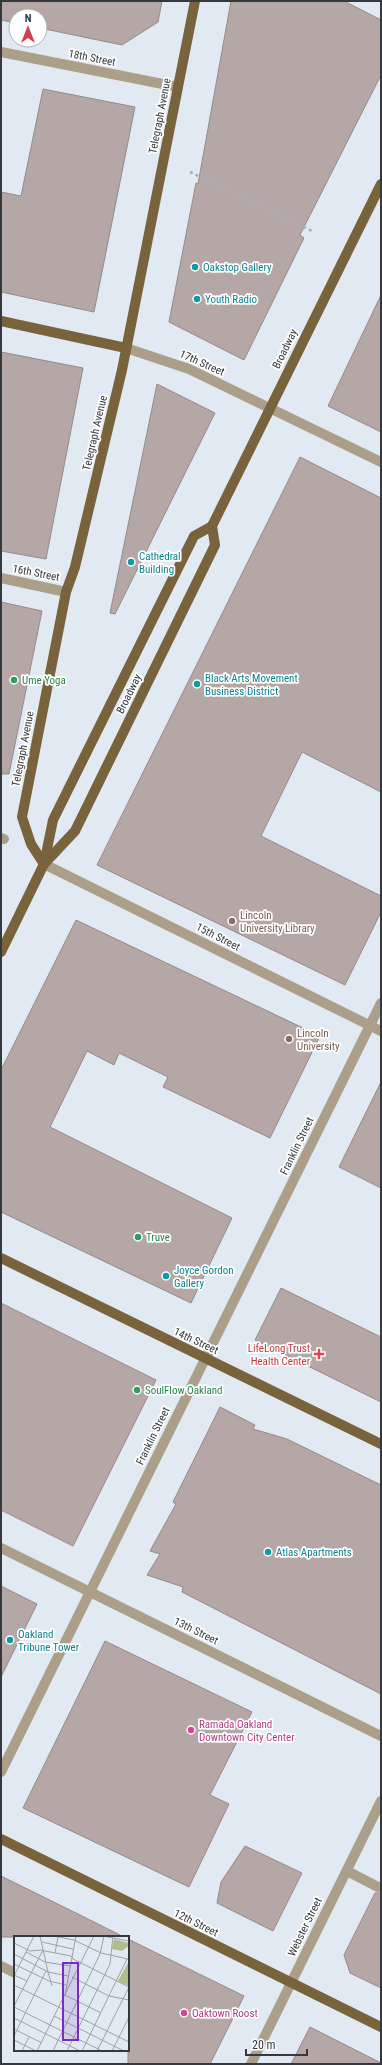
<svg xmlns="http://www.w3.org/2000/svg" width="382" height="2065" font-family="'Roboto Condensed',sans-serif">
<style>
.building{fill:#b4a7a6;stroke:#968a89}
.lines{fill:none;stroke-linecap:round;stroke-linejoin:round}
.path{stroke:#a9afb7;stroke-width:2.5;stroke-dasharray:3 3;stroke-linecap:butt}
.minor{stroke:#ab9f8a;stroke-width:10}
.major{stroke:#78633c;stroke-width:10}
.culture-dot{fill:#0f9aa8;stroke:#fff;stroke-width:1.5}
.leisure-dot{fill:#2e9e5b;stroke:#fff;stroke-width:1.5}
.education-dot{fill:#8d6e63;stroke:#fff;stroke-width:1.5}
.health-dot{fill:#e0444e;stroke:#fff;stroke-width:1.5}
.hotel-dot{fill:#d1479c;stroke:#fff;stroke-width:1.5}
.labels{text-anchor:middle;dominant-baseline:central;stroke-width:3.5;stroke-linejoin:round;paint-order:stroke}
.street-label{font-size:11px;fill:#35383c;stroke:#fff}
.culture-label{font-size:11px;fill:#0d838f;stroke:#fff;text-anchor:start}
.leisure-label{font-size:11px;fill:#27864d;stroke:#fff;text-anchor:start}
.education-label{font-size:11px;fill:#785e54;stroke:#fff;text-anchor:start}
.health-label{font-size:11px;fill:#be3a42;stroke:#fff;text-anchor:end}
.hotel-label{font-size:11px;fill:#b23c85;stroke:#fff;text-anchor:start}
.inset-road{fill:none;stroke:#9ca2a9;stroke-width:1}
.view{fill:#7b2cbf;fill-opacity:0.15;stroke:#7b2cbf;stroke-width:2}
.inset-edge{fill:none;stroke:#35383c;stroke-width:2}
</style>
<rect width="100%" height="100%" fill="#e1e9f2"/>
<g class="building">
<path d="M1,1H162L158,22L122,45L40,28V16H16V23L1,20Z"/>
<path d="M231,1H344L381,20V75L300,235L304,238L244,360L169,322L196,183L198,184Z"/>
<path d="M43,89L135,107L94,312L1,292V192L21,196Z"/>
<path d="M381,295V432L328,406Z"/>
<path d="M1,352L83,368L46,559L1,551Z"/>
<path d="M157,384L215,413L115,614L110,613Z"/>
<path d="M300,457L381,498V792L302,752L261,836L381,896V912L345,985L97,865Z"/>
<path d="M1,602L42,611L9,774H1Z"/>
<path d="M76,920L320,1036L270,1138L163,1087L168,1077L119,1053L114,1065L87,1051L50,1127L232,1218L191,1303L1,1212V1070Z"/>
<path d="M381,1082V1188L339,1167Z"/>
<path d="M281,1288L381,1337V1402L255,1340Z"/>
<path d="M1,1303L156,1380L73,1546L1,1510Z"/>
<path d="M220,1407L255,1425L253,1429L287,1439L381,1485V1694L182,1592L183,1587L147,1575L160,1554L150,1551L176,1504L173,1502Z"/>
<path d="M1,1586L37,1604L1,1677Z"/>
<path d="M105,1641L252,1712L210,1795L229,1804L189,1887L23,1808Z"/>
<path d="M245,1846L302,1873L273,1931L217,1903L221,1882Z"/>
<path d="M1,1876L78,1914L124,1937H1Z"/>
<path d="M375,1893H381V1988L350,1973L344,1955Z"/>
<path d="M128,1939L244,1996L210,2064H128Z"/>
<path d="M310,2027L381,2063V2064H291Z"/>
</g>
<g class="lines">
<path class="path" d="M190,172L312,231"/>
<g class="minor">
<path d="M1,52L178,87"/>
<path d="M126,348L189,369L381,462"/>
<path d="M1,578L66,592"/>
<path d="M1,838L4,839"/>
<path d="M44,864L381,1031"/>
<path d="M1,1548L381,1736"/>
<path d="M1,1772L381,1003"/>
<path d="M347,1871L378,1887"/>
<path d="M1,1966L15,1973"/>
<path d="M251,2064L381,1801"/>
</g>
<g class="major">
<path d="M1,321L126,348"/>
<path d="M44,864L31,844L22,817L66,592L75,567L122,370L195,1"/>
<path d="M44,864L75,831L215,545L212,526L381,184"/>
<path d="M1,952L44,864L53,820L194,536L212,526"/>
<path d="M1,1258L381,1444"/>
<path d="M1,1839L381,2027"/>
</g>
</g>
<g class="culture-dot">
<circle cx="195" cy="267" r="4"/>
<circle cx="197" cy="299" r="4"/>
<circle cx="131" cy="562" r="4"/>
<circle cx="197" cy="684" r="4"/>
<circle cx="166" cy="1276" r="4"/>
<circle cx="268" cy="1552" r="4"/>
<circle cx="10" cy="1640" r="4"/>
</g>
<g class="leisure-dot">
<circle cx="14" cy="680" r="4"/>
<circle cx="138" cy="1237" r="4"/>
<circle cx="137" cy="1390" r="4"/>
</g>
<g class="education-dot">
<circle cx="232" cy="921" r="4"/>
<circle cx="289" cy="1039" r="4"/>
</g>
<path class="health-dot" d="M317 1348h4v4h4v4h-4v4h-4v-4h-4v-4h4z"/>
<g class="hotel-dot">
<circle cx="191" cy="1730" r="4"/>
<circle cx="184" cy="2013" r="4"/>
</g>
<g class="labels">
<g class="street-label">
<text transform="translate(92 58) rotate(11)">18th Street</text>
<text transform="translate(160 116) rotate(-79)">Telegraph Avenue</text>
<text transform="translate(285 349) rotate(-64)">Broadway</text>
<text transform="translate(202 363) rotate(24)">17th Street</text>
<text transform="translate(95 433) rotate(-77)">Telegraph Avenue</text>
<text transform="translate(36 573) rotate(11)">16th Street</text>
<text transform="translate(129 694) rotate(-64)">Broadway</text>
<text transform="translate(23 749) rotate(-79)">Telegraph Avenue</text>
<text transform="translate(218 937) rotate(27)">15th Street</text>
<text transform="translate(297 1146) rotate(-64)">Franklin Street</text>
<text transform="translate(196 1341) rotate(25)">14th Street</text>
<text transform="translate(153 1436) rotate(-64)">Franklin Street</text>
<text transform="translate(196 1631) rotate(26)">13th Street</text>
<text transform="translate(196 1923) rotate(26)">12th Street</text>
<text transform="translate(305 1927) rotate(-64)">Webster Street</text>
</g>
<g class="culture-label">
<text x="203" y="267">Oakstop Gallery</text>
<text x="205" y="299">Youth Radio</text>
<text x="139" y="556">Cathedral<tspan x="139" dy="13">Building</tspan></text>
<text x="205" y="678">Black Arts Movement<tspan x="205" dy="13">Business District</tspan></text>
<text x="174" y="1270">Joyce Gordon<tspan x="174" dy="13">Gallery</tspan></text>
<text x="276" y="1552">Atlas Apartments</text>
<text x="18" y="1634">Oakland<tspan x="18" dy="13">Tribune Tower</tspan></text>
</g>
<g class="leisure-label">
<text x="22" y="680">Ume Yoga</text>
<text x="146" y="1237">Truve</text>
<text x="145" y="1390">SoulFlow Oakland</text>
</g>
<g class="education-label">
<text x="240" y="915">Lincoln<tspan x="240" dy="13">University Library</tspan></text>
<text x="297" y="1033">Lincoln<tspan x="297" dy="13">University</tspan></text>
</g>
<g class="health-label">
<text x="310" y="1348">LifeLong Trust<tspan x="310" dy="13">Health Center</tspan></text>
</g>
<g class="hotel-label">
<text x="199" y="1724">Ramada Oakland<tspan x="199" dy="13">Downtown City Center</tspan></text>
<text x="192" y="2013">Oaktown Roost</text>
</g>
</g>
<g transform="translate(14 1936)">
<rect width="115" height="115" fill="#e1e9f2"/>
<path d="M100,3L115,7V10L108,15L98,13ZM115,25V50L104,45Z" fill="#afbe8c"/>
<path class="inset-road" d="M26,0L34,36L54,40M40,0L60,4L87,17L114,23M89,0L115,5M28,6L59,13M0,7L16,15L26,14L57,20L59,23L115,51M12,16L31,26L56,30M41,17L44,1M0,18L34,36L38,50M0,28L35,45L52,49M0,39L13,45M0,40L20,0M58,41L95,60L115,64M56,48L80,0M0,49L115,106M51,59L87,77M51,59L62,0M0,70L29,14M0,71L88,115M40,80L110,115M0,82L66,115M0,93L28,107M0,100L32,35M0,104L22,115M8,115L15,101M23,115L57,46M39,115L86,18L90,0M53,115L96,28L99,0M68,115L113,23M83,115L115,51M98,115L115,81"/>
<path class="view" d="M49,27H64V104H49Z"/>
<rect width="115" height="115" class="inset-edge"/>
</g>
<rect width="382" height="2065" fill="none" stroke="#35383c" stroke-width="4"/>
<g transform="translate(28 28)"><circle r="19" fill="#ffffff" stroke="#aeafb1"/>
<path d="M0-3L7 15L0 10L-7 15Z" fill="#d14152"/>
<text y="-6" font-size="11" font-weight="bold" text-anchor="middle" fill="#35383c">N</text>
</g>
<path d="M246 2049v6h61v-6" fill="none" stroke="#35383c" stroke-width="2"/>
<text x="252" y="2049" font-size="12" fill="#35383c" stroke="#ffffff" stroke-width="3" paint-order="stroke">20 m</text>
</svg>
